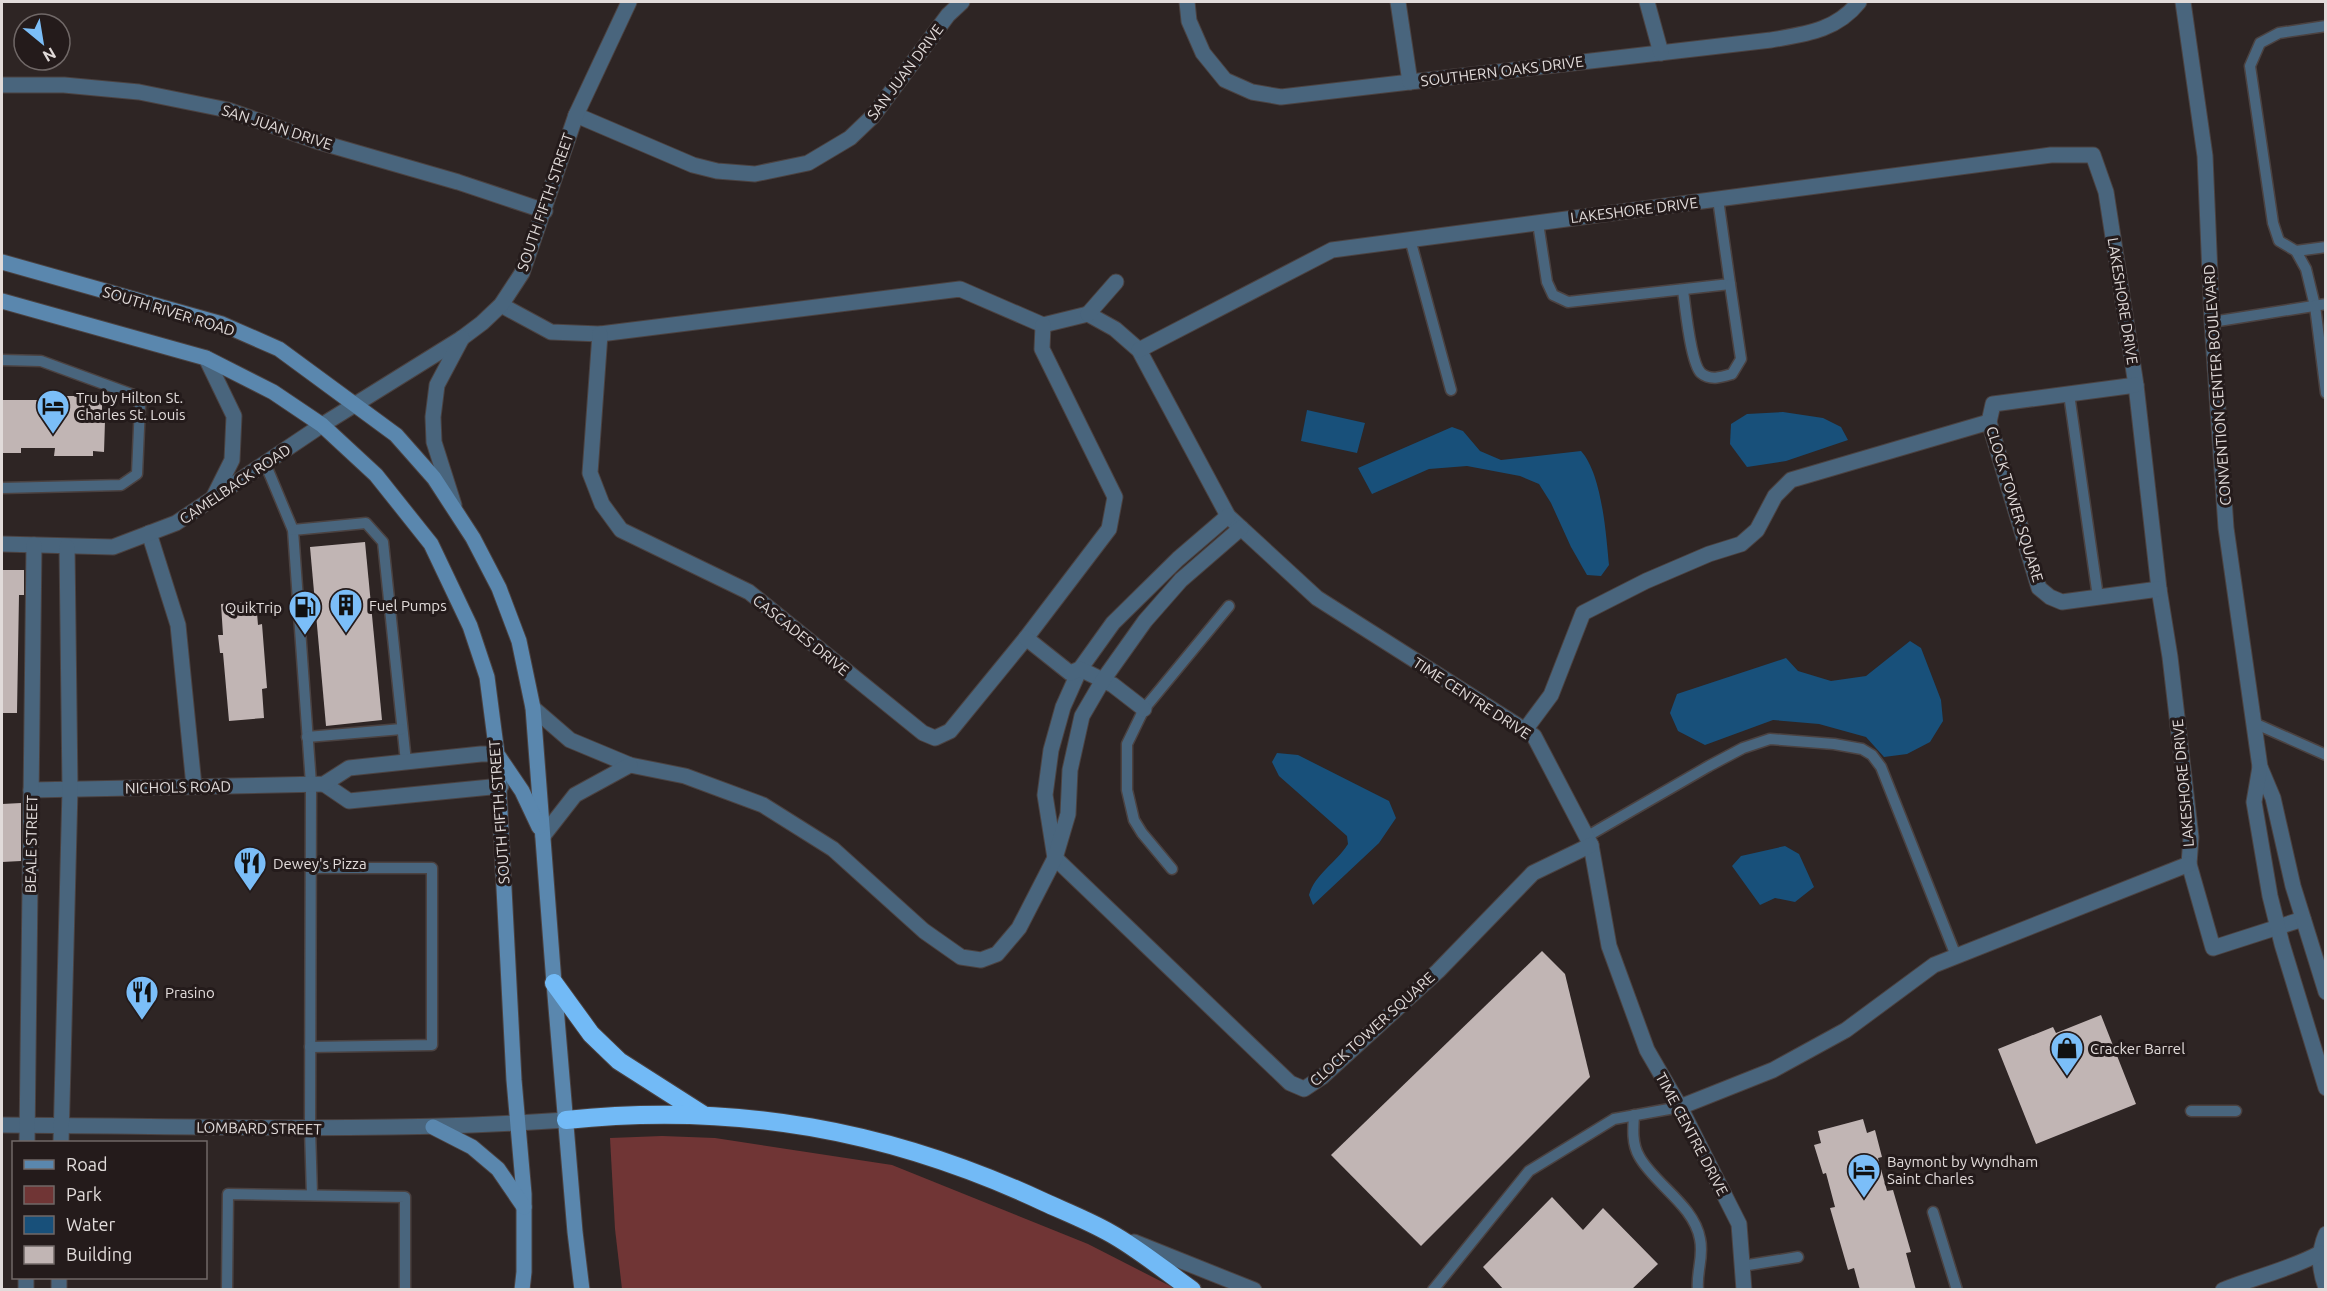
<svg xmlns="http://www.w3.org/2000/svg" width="2327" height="1291" font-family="Ubuntu,sans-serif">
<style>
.green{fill:#703535}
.water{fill:#18507a}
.building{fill:#c1b5b4}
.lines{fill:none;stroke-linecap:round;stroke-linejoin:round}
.service-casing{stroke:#4b4241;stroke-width:13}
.minor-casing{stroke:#4b4241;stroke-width:17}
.tertiary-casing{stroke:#4b4241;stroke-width:17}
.secondary-casing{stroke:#4b4241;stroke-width:17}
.motorway-casing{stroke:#4b4241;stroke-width:20}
.service{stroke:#49657d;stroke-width:10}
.minor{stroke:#49657d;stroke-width:15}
.tertiary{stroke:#49657d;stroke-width:15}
.secondary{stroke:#5a87ae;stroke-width:15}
.motorway{stroke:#72baf6;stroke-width:18}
.labels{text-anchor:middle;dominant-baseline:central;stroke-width:6;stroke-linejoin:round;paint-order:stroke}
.street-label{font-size:15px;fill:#e1dbda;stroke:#241b1b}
.poi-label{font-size:15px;fill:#e1dbda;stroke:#241b1b;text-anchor:start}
</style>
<rect width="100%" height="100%" fill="#2e2524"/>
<path class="green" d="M662,1136L715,1138L892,1165L1088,1244L1176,1289H622L615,1229L610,1138Z"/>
<g class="water">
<path d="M1307,410L1365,423L1357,453L1301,441Z"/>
<path d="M1783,412L1823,418L1841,427L1848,440L1786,461L1747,467L1730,444L1731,424L1747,414Z"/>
<path d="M1452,427L1463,431L1480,451L1501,460L1581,451C1602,474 1606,534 1609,565L1601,576L1587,575L1571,547L1551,503L1539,484L1520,476L1467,466L1429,469L1372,494L1358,468Z"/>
<path d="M1910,641L1921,648L1941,700L1943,721L1930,742L1907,754L1884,757L1866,737L1819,724L1773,720L1705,745L1678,731L1670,713L1677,694L1786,658L1798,671L1831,681L1866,676Z"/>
<path d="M1277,753L1298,755L1389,801L1396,818L1379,843L1313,905L1309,895C1315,874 1336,863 1348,844L1347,836L1279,776L1272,762Z"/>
<path d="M1785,846L1799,854L1814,887L1795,902L1775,898L1760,905L1732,866L1741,856Z"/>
</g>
<g class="building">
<path d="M54,396H92V400L102,401V421H105L104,452L93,451V456H54L55,448H21V453H2V400H54Z"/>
<path d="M365,542L382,720L326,726L310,547Z"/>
<path d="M2,570H24V595H19L17,713H2Z"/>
<path d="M256,601L258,625L262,624L267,688L262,689L264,718L229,721L223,653H220L218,635H223L221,604Z"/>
<path d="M21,803V861L2,862V804Z"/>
<path d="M1542,951L1565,974L1590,1077L1421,1246L1331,1155Z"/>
<path d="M2101,1015L2136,1104L2036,1144L1998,1049L2053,1027L2056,1033Z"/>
<path d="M1863,1119L1867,1133L1875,1130L1882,1157L1878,1158L1887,1191L1893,1190L1911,1252L1906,1253L1916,1290H1860L1854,1268L1848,1270L1830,1208L1835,1207L1826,1173L1823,1174L1814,1145L1821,1143L1818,1131Z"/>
<path d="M1552,1197L1583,1230L1603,1208L1658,1264L1631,1290H1504L1483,1267Z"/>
</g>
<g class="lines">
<g class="service-casing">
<g id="service">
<path d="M2326,26L2279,33L2260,43L2250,66L2273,223L2279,241L2296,251L2306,269L2315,306L2326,393"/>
<path d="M1538,223L1547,282L1553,295L1568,302L1730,284L1718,199"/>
<path d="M1410,239L1451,390"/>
<path d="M2296,251L2326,247"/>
<path d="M1683,290C1685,306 1691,364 1701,373C1710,381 1722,377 1732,374L1741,359L1730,284"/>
<path d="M2212,322L2326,304"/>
<path d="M2,360L41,361L134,395L140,405L137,474L121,485L2,488"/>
<path d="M2069,394L2098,597"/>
<path d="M265,463L293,530L311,784L310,1129L312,1195"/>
<path d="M293,530L366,523L383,542L406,762"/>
<path d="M2254,723L2326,755"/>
<path d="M307,737L402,729"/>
<path d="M1586,837L1709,766L1743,748L1770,739L1834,744L1862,749L1872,755L1881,767L1956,956"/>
<path d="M1172,869L1142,833L1134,820L1127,790V744L1144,709L1229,606"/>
<path d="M310,1047L432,1045V868H311"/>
<path d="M2191,1111H2236"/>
<path d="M1634,1115C1633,1129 1632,1144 1639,1156C1654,1184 1694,1205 1700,1239C1704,1257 1696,1272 1698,1290"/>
<path d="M1933,1212L1957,1290"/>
<path d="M1742,1266L1798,1257"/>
<path d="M227,1290L228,1194L405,1197V1290"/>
<path d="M1433,1290L1529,1171L1614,1119L1680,1107"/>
</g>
</g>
<g class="minor-casing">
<g id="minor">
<path d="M1187,2L1189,21L1203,53L1225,80L1252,92L1281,97L1771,40C1805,34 1836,31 1859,2"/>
<path d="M1398,2L1410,82"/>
<path d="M1647,2L1661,53"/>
<path d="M2,85H64L139,92L228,110L316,141L458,182L545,211"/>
<path d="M576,115L693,165L717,171L755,174L808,163L850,138L873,116L948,15L962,2"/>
<path d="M501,305L551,332L600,334L960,289L1043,325L1088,314"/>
<path d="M1088,314L1115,329L1139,350L1228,516L1317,598L1534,736L1591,845L1609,946L1647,1050L1680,1107L1739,1224L1744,1290"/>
<path d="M1088,314L1116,282"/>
<path d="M600,334L590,473L602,504L621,530L749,592L923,733L935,738L950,731L1026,638L1109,529L1115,497L1042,349L1043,325"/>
<path d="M1139,350L1332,250L2051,155H2093L2106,192L2136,385L2159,589L2170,657L2191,837L2189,864L2213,948L2303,919"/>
<path d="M206,358L234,416L232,460L213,498"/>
<path d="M2136,385L1993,404L1989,422L2039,588L2050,597L2062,602L2159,589"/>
<path d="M1228,516L1178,559L1113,623L1080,669L1063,707L1051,750L1045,795L1055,858L1290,1083L1304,1089L1322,1077L1438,971L1533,873L1591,845"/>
<path d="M149,533L178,625L194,786"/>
<path d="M2,544L113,547L176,523L322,425"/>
<path d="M1026,638L1070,673L1080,669L1113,685L1144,709"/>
<path d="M533,708L570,740L630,765L685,776L763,805L833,849L924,931L961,957L981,960L997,954L1019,928L1055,858L1068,814L1070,770L1082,716L1103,680L1145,621L1181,580L1241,528"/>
<path d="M1525,730L1551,695L1583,613L1646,581L1709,554L1741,544L1757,530L1775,496L1791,480L1989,422"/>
<path d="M324,784L349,801L501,786"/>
<path d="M31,790L324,784L349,768L481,754H497"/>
<path d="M543,836L575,795L630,765"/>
<path d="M1680,1107L1773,1070L1846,1030L1934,965L2189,864"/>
<path d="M2,1125C190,1126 378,1133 566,1120"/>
<path d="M27,1142L34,545"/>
<path d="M61,1142L70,789L67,547"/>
<path d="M1134,1242L1254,1290"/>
<path d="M26,1290V1278"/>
<path d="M59,1290V1278"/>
</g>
</g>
<g class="tertiary-casing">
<g id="tertiary">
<path d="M2183,2L2205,156L2212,322L2226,528L2260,767L2273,798L2293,886L2326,992"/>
<path d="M322,425L462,338L482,323L501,305L522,273L576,115L629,2"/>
<path d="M454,505L434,442L433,417L437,385L462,338"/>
<path d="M2260,767L2254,802L2270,896L2282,944L2326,1088"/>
<path d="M2326,1234C2318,1253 2319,1269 2326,1288"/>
<path d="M2223,1290C2255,1277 2289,1270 2320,1253"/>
</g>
</g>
<g class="secondary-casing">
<g id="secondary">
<path d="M2,262L222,324L279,349L396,435L434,478L473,538L499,588L519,641L533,708L554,983L575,1232L582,1290"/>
<path d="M2,301L206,358L273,392L322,425L376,475L431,544L470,626L487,677L497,754L514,1080L524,1194V1272L522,1290"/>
<path d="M499,757L522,791L539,827"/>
<path d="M433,1127L472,1147L498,1169L524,1207"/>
</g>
</g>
<g class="motorway-casing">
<g id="motorway">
<path d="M554,983L591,1034L619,1061L702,1114"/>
<path d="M566,1120C736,1102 890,1130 1044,1202C1066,1212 1089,1221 1110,1233C1139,1249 1165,1271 1192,1290"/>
</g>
</g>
<use href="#service" class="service"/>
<use href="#minor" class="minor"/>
<use href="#tertiary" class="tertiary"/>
<use href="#secondary" class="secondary"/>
<use href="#motorway" class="motorway"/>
</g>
<defs>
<g id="hotel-pin" transform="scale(1.725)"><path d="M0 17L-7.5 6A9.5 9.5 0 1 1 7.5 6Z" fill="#7bbef8" stroke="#241b1b"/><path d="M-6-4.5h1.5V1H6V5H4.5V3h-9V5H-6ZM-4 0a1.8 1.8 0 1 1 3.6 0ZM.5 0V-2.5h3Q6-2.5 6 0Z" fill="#111"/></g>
<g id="building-pin" transform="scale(1.725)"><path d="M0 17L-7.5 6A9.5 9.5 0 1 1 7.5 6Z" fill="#7bbef8" stroke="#241b1b"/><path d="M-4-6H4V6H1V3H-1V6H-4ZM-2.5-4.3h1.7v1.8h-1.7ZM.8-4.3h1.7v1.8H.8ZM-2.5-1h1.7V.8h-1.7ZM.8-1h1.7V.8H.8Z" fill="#111"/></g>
<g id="fuel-pin" transform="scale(1.725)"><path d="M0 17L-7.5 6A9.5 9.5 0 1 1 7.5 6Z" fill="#7bbef8" stroke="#241b1b"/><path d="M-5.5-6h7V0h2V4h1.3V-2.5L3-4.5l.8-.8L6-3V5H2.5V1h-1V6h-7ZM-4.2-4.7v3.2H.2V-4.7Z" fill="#111"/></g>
<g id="restaurant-pin" transform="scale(1.725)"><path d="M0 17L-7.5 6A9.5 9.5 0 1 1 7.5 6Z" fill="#7bbef8" stroke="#241b1b"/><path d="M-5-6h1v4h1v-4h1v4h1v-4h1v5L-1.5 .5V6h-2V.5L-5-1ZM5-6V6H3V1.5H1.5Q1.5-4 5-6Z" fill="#111"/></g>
<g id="shop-pin" transform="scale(1.725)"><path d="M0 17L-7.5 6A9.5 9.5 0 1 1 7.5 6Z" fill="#7bbef8" stroke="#241b1b"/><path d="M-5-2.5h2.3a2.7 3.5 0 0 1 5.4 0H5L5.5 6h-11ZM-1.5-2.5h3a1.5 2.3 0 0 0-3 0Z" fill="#111"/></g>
</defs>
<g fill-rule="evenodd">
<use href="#hotel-pin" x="53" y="406"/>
<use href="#building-pin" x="346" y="605"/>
<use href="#fuel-pin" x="305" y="607"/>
<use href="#restaurant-pin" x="250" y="863"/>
<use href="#restaurant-pin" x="142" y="992"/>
<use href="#shop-pin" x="2067" y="1048"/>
<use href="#hotel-pin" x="1864" y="1170"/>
</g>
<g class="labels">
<g class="street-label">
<text transform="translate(1502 71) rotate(-7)">SOUTHERN OAKS DRIVE</text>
<text transform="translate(905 72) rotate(-53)">SAN JUAN DRIVE</text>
<text transform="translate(277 127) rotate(18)">SAN JUAN DRIVE</text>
<text transform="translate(545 202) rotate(-71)">SOUTH FIFTH STREET</text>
<text transform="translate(1634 210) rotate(-7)">LAKESHORE DRIVE</text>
<text transform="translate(2123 301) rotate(81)">LAKESHORE DRIVE</text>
<text transform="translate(169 311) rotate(17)">SOUTH RIVER ROAD</text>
<text transform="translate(2217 385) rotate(-94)">CONVENTION CENTER BOULEVARD</text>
<text transform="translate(235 484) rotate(-34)">CAMELBACK ROAD</text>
<text transform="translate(2015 504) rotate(73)">CLOCK TOWER SQUARE</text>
<text transform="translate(801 635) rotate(39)">CASCADES DRIVE</text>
<text transform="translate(1472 698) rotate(33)">TIME CENTRE DRIVE</text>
<text transform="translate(2183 783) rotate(-95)">LAKESHORE DRIVE</text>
<text transform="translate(178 787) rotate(-1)">NICHOLS ROAD</text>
<text transform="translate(499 812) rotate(-94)">SOUTH FIFTH STREET</text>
<text transform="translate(31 844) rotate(-89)">BEALE STREET</text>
<text transform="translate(1372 1029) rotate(-42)">CLOCK TOWER SQUARE</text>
<text transform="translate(259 1128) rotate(1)">LOMBARD STREET</text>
<text transform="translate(1692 1134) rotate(62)">TIME CENTRE DRIVE</text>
</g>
<g class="poi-label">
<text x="76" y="397">Tru by Hilton St.<tspan x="76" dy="17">Charles St. Louis</tspan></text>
<text x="369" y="605">Fuel Pumps</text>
<text x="282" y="607" text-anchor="end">QuikTrip</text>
<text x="273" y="863">Dewey's Pizza</text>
<text x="165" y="992">Prasino</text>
<text x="2090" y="1048">Cracker Barrel</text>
<text x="1887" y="1161">Baymont by Wyndham<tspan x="1887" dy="17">Saint Charles</tspan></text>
</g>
</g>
<rect width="2327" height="1291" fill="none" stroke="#e1dbda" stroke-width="6"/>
<rect x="12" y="1141" width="195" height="138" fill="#241b1b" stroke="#706867" stroke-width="1.5"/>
<rect x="24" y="1160" width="30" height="9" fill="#5a87ae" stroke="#706867" stroke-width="1.5"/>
<text x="66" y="1171" font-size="18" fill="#e1dbda">Road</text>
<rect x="24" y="1186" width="30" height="18" fill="#703535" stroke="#706867" stroke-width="1.5"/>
<text x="66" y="1201" font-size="18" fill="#e1dbda">Park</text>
<rect x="24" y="1216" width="30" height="18" fill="#18507a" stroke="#706867" stroke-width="1.5"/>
<text x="66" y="1231" font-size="18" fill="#e1dbda">Water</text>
<rect x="24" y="1246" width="30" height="18" fill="#c1b5b4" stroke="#706867" stroke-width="1.5"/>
<text x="66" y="1261" font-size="18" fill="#e1dbda">Building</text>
<g transform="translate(42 42) rotate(150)"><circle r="28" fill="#241b1b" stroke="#706867" stroke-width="1.5"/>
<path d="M0-4.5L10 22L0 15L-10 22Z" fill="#7bbef8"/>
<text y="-9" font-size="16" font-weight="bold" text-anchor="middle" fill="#e1dbda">N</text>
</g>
</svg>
